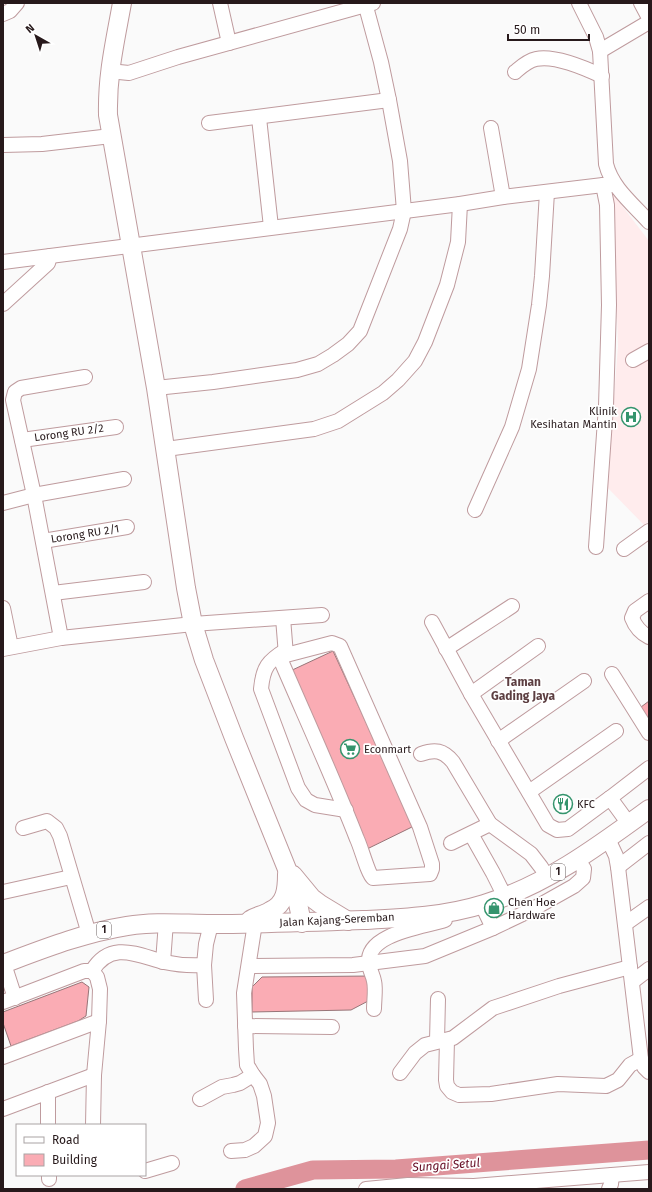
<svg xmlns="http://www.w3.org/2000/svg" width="652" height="1192" font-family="'Fira Sans',sans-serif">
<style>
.built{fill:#ffeced}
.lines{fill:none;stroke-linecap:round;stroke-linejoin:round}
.river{stroke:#de939b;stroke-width:19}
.building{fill:#faacb4;stroke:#977578}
.minor-casing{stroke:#bf9b9e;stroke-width:16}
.major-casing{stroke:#bf9b9e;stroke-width:20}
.minor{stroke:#fff;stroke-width:14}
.major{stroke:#fff;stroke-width:18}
.labels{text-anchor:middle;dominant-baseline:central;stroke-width:3.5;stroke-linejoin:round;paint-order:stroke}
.shield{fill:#fff;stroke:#685e5f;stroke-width:1}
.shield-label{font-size:10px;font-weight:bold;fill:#27191b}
.poi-label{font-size:11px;fill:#27191b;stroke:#fff;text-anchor:start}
.street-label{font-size:11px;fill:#27191b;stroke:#fff}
.neighbourhood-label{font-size:12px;font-weight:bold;fill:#5c3e41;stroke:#fff}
.water-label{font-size:12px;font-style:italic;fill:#660c24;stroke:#fff}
</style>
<rect width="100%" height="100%" fill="#fafafa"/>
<path class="built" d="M613,194L649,241V521L644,525L607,487L618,346Z"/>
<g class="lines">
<path class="river" d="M245,1189L313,1170L396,1169L649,1150"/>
</g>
<g class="building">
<path d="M333,651L414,826L365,850L288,672Z"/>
<path d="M649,701V725L637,710Z"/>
<path d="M370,976V1000L351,1010L252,1012V987L262,977Z"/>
<path d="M82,982L89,987L86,1016L78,1021L11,1046L3,1023V1012Z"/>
</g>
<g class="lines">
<g class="minor-casing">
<g id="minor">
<path d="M220,3L229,43"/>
<path d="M579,3L596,37L600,51L606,164C612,188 633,204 649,222"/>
<path d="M641,3L649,18"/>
<path d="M3,14L10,11L17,3"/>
<path d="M600,51L649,22"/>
<path d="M109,71L129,73L178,57L373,3"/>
<path d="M515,72C521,67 527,61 536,59C554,55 585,68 602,76"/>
<path d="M259,118L271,227"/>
<path d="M209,123L389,100"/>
<path d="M491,128L503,197"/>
<path d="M3,145L42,144L111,136"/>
<path d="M3,262L460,204L503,197L603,185H615"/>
<path d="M3,304L48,263L50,256"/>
<path d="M633,360L649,351"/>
<path d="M156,388L213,382L297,370L318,364L333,355L348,344L360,331L400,229L404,211L400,161L389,100L381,62L365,3"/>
<path d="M22,440L116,427"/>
<path d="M166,449L314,429L338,421L383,393L398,380L415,361L425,342L447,285L458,242L460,204"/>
<path d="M3,503L34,495L124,479"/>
<path d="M475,510L512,427L529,369L539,305L542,276L547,192"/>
<path d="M43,541L127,527"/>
<path d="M596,547L606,406L609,305L607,205L603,185"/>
<path d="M624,549L649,531"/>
<path d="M53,593L144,582"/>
<path d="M649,601L635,611L632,618C635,626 641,633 649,637"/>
<path d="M3,608L11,647"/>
<path d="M283,618L286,655"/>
<path d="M432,622L471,694L548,825L557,830L568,829L610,798L629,824"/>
<path d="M61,638L34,495L13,400L15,392L21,388L85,377"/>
<path d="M332,643L340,646L420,827L432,864V869L430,874L373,878C368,874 361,847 357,839C334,780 307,721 282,663V658L286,655Z"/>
<path d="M3,649L61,638L193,624L322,615"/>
<path d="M446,649L512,606"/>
<path d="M286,650C268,661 263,667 261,689L298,788L306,800L315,805L346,810"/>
<path d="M612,674L649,733"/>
<path d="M471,694L538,646"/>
<path d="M498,741L584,681"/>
<path d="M421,754C435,749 443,750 453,762L490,824L531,854L541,867L548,878"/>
<path d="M529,792L616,731"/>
<path d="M610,798L649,768"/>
<path d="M23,828L47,821L56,828L60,836L89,934"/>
<path d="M471,834L493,873L505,897"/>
<path d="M608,839L616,856L618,867L641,1059L644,1067L649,1072"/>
<path d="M451,843L490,824"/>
<path d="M618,867L649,843"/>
<path d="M3,892L71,877"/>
<path d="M482,905L493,928"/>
<path d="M625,924L649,907"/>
<path d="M163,962L166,922"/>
<path d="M4,964L15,998"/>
<path d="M249,966L353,965L425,956L493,928L533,909L574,886L583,878L584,869L578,860"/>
<path d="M92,971L97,977L100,989L99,1021L94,1075L93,1125"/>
<path d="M92,971C111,940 137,955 164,962C178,965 190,966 204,965"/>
<path d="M632,982L649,969"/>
<path d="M206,1000L204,965L206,944L211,924"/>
<path d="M3,1002L84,971H92"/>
<path d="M374,1009C374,1000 376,989 374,981C373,975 369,969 369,963C366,933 425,927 445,920"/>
<path d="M245,1026L332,1027"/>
<path d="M447,1040L446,1080L447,1086L452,1092L459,1095L491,1094L558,1084L606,1086L618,1080L630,1065L641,1059"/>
<path d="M437,1041L438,999"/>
<path d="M3,1057L99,1021"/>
<path d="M400,1073L415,1053L425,1045L453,1038L493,1008L559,986L630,967"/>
<path d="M48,1092V1125"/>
<path d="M200,1099L222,1087L233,1085L240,1083L253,1075"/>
<path d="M3,1109L94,1075"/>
<path d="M231,1151L245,1150L254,1146L265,1136L268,1123L264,1096L260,1084L253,1075L247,1065L246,1049L244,993L255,923"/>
<path d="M145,1171L172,1163"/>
<path d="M49,1175V1179"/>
<path d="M366,1189L408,1185L474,1186L649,1172"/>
<path d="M609,1189L611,1184L612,1175"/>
</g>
</g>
<g class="major-casing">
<g id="major">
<path d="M122,3C115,42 107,75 108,115L156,388L186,588L193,624L204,660L234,738L295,889L302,923"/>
<path d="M293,875L312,898L320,904L348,921"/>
<path d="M250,920C256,916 264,915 270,911C286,904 287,889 287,874"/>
<path d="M3,964C43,949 83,933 127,926C155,921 183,924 212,924C263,924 314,922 366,920C405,918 446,916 484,904C546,885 597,847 649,809"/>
</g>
</g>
<use href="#minor" class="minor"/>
<use href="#major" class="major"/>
</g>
<defs>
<g id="hospital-ring" transform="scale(1)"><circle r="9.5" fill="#fff" stroke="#34946d" stroke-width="1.5"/><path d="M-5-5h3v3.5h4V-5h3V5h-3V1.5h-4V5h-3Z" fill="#34946d"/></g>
<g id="supermarket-ring" transform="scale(1)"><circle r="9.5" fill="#fff" stroke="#34946d" stroke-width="1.5"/><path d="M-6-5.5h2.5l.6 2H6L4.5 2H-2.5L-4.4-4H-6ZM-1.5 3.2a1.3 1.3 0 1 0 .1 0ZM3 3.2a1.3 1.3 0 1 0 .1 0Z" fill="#34946d"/></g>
<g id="restaurant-ring" transform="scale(1)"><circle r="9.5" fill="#fff" stroke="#34946d" stroke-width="1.5"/><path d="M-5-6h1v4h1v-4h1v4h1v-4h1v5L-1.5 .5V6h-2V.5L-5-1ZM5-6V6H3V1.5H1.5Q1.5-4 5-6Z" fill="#34946d"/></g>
<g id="shop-ring" transform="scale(1)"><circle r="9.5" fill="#fff" stroke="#34946d" stroke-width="1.5"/><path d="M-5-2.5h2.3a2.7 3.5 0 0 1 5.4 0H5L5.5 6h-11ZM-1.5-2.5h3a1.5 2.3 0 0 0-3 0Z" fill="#34946d"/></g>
</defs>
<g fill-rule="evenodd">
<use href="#hospital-ring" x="631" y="417"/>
<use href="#supermarket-ring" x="350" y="749"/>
<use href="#restaurant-ring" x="563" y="804"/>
<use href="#shop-ring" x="494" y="908"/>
</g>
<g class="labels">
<g class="shield">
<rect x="551" y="864" width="14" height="16" rx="3"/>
<rect x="97" y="922" width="14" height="16" rx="3"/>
</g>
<g class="shield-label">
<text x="558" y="872">1</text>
<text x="104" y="930">1</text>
</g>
<g class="poi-label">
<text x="617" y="411" text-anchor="end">Klinik<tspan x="617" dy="13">Kesihatan Mantin</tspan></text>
<text x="364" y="749">Econmart</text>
<text x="577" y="804">KFC</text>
<text x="508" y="902">Chen Hoe<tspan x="508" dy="13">Hardware</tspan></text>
</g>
<g class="street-label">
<text transform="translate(69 433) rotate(-8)">Lorong RU 2/2</text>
<text transform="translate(85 534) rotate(-9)">Lorong RU 2/1</text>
<text transform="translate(337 920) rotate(-3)">Jalan Kajang-Seremban</text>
</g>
<g class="neighbourhood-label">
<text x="523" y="682">Taman<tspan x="523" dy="14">Gading Jaya</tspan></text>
</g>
<g class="water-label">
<text transform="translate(446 1165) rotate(-4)">Sungai Setul</text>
</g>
</g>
<rect width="652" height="1192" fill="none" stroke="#27191b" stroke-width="8"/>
<rect x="16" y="1124" width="130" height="52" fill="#ffffff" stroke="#a9a3a4"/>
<rect x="24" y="1137" width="20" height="6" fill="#ffffff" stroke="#a9a3a4"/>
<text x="52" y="1144" font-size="12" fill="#27191b">Road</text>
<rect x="24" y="1154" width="20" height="12" fill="#faacb4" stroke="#a9a3a4"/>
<text x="52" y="1164" font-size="12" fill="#27191b">Building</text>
<g transform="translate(36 36) rotate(321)" stroke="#ffffff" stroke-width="3" paint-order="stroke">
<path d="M0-3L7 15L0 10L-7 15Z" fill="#27191b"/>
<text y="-6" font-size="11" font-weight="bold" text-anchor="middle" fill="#27191b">N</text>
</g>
<path d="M508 34v6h81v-6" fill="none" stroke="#27191b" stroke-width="2"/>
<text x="514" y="34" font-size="12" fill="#27191b" stroke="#ffffff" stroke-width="3" paint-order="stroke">50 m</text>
</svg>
